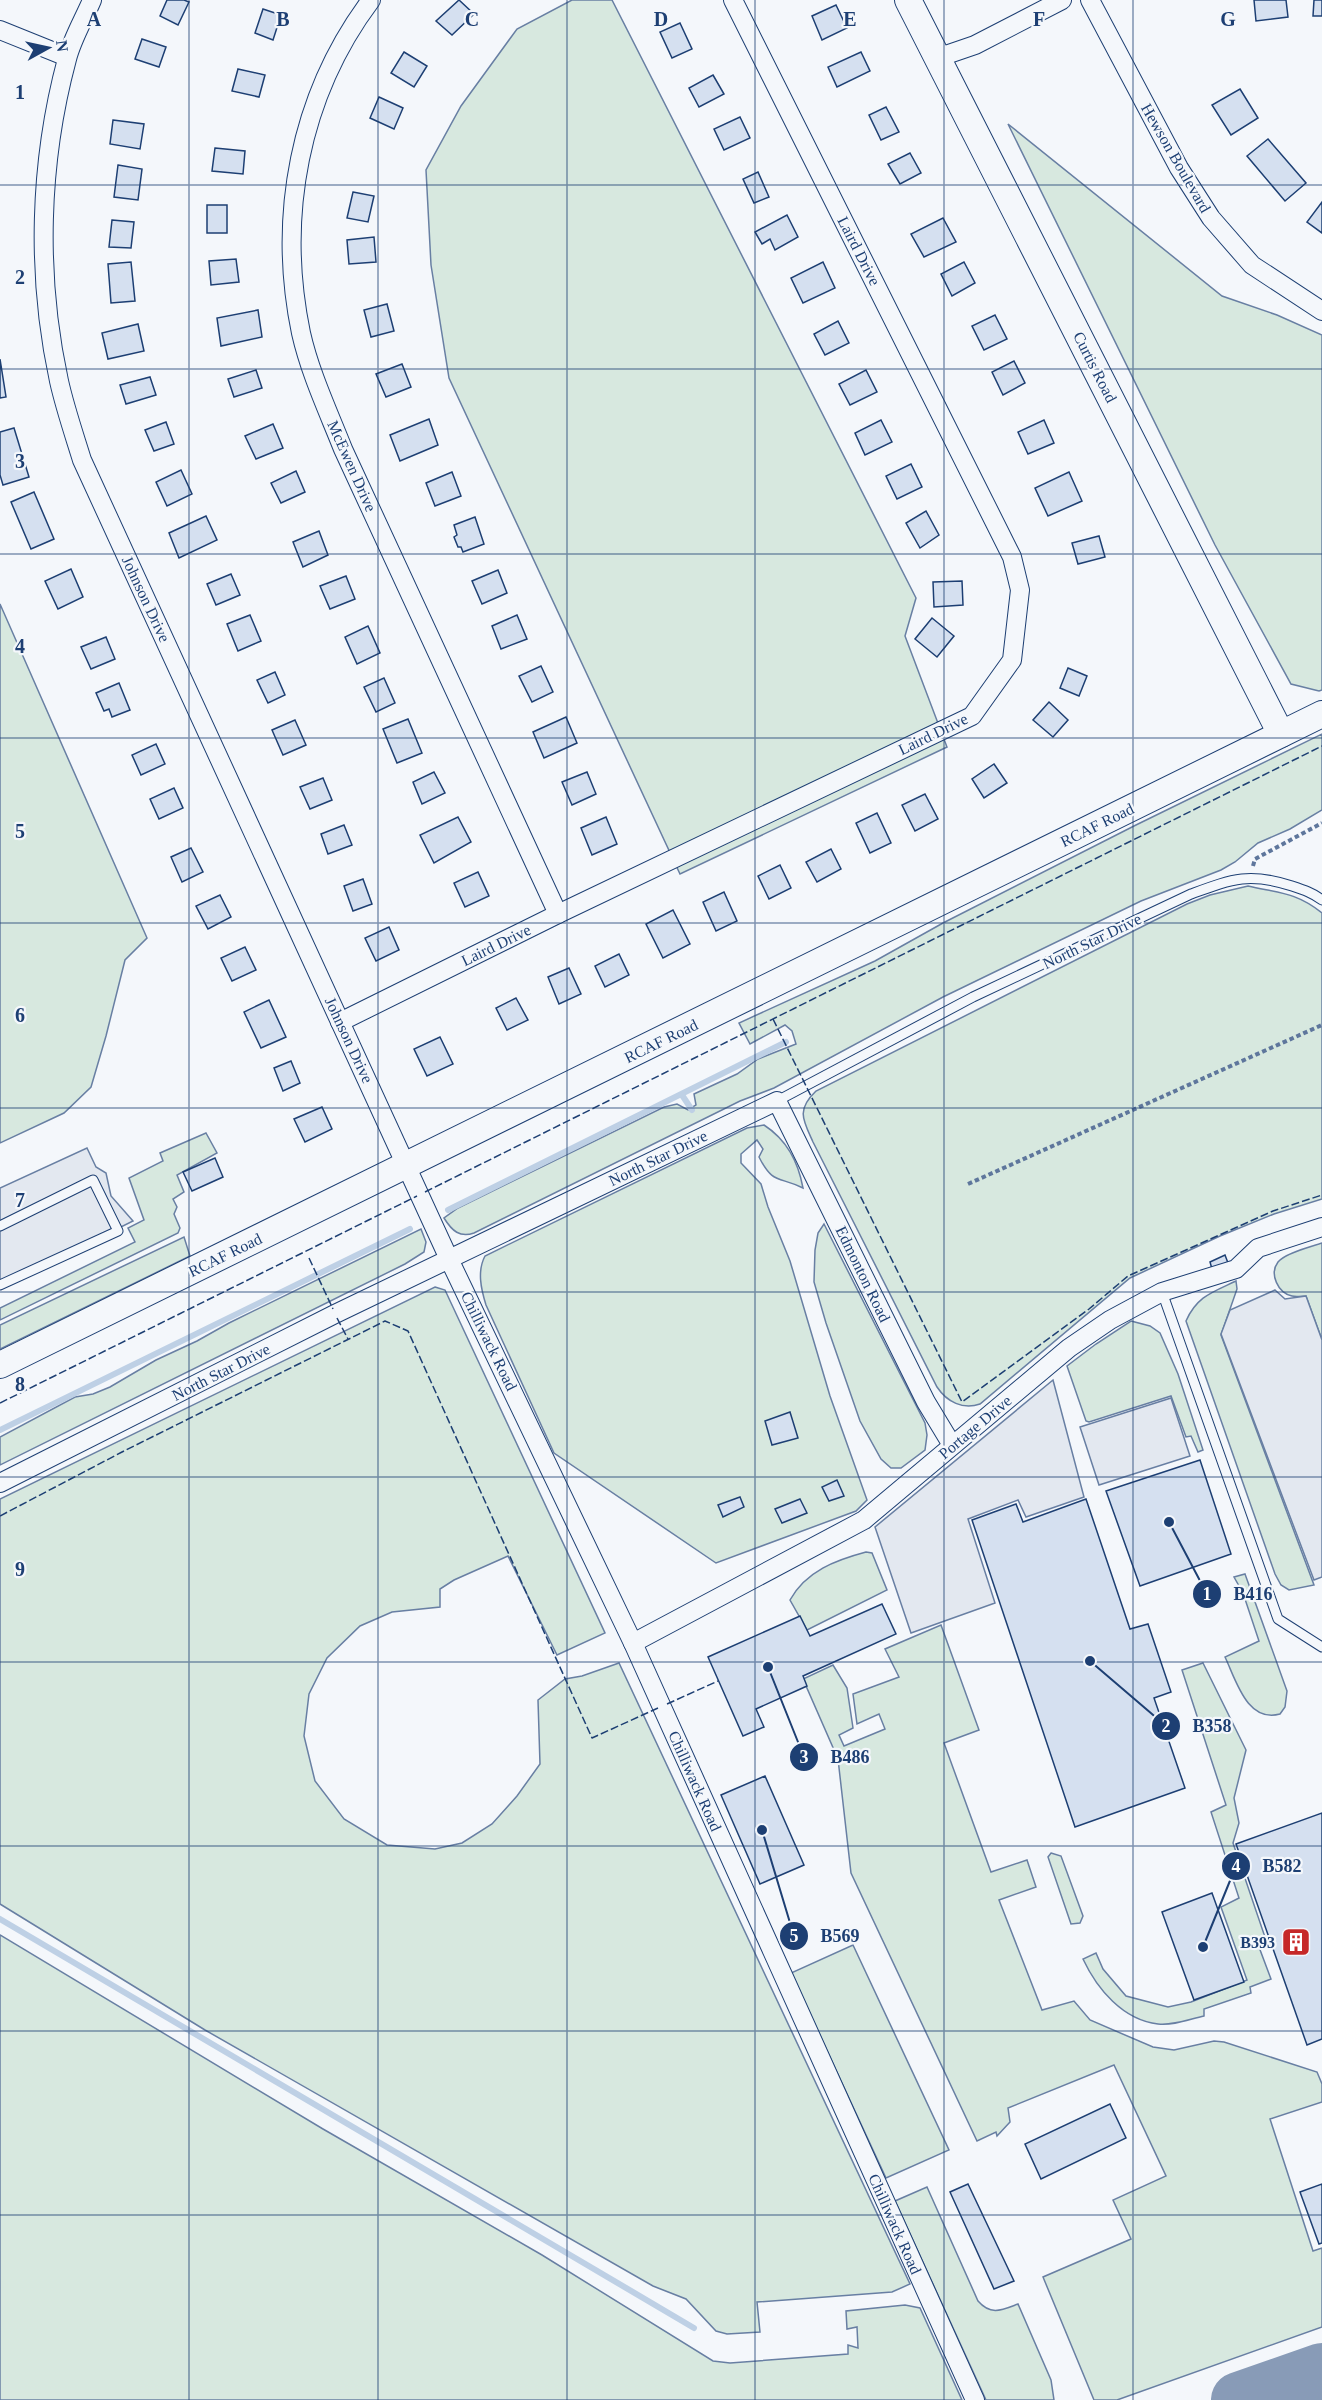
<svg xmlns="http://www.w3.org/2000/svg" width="1322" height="2400" font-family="'Times New Roman',serif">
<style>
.green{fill:#d7e8df;stroke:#687fa3;stroke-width:1.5}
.parking{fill:#e3e8f0;stroke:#687fa3;stroke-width:1.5}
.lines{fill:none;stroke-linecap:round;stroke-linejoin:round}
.stream{stroke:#bed0e5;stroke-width:6}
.taxiway{stroke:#889bb7;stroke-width:56}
.building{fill:#d5e0f0;stroke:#1d3f73;stroke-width:1.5}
.lane-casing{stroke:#1d3f73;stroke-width:11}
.street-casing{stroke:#1d3f73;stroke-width:20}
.secondary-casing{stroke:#1d3f73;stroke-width:28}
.path{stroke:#5e769c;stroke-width:4;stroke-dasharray:4.5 3;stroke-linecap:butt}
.lane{stroke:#f4f7fb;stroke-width:9}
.street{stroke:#f4f7fb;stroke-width:18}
.secondary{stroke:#f4f7fb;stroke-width:26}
.fence{stroke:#1d3f73;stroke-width:1.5;stroke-dasharray:8 3;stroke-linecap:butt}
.grid{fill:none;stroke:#1d3f73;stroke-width:1.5;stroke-opacity:0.55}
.labels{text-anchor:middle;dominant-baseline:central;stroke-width:4.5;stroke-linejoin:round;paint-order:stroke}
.street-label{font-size:16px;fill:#1d3f73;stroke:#f4f7fb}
.poi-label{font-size:16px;font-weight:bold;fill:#1d3f73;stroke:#f4f7fb;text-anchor:end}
.grid-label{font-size:20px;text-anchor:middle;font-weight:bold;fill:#1d3f73;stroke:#f4f7fb;stroke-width:4.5;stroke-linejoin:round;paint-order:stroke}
.leader{fill:none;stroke:#1d3f73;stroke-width:2}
.callout-dot{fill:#1d3f73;stroke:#f4f7fb;stroke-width:2}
.mark-label{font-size:18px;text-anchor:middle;font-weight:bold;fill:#fff}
.callout-label{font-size:18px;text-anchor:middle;font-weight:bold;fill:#1d3f73;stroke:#f4f7fb;stroke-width:4.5;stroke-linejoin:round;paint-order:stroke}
</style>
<rect width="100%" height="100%" fill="#f4f7fb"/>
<g class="green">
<path d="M572,0H612L916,598L905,636L947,747L680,874L449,378L431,265L426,170L461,106L517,29Z"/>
<path d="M1008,124L1222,296L1277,315L1322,335V690L1319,691L1291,684L1215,545Z"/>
<path d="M0,604L147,938L125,960L106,1036L91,1087L64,1113L0,1143Z"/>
<path d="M1322,734V810L1290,829L1258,843L1235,862L1221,870L1141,901L943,997L774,1088L740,1101L474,1233C460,1238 452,1231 444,1218L458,1208L664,1107L677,1104L688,1110L696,1105L694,1094L737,1074L758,1059L796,1044L792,1031L785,1025L750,1044L739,1023L875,961L943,923L1136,825Z"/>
<path d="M1248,886C1278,893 1296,892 1322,913V1199L1274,1214L1220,1236L1130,1278L980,1404C963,1410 947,1402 937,1387L813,1142C803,1120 796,1110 816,1091L1187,904L1210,895Z"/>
<path d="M764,1125C787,1140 798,1161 803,1188C779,1176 773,1185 759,1157L763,1149L757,1140L741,1154V1163L761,1184L768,1207L790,1261L830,1396L867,1500L856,1511L716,1563L554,1453L486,1305C481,1289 477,1271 485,1256L747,1128Z"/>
<path d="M206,1133L217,1153L177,1175L184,1192L173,1199L177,1207L174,1214L180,1228L178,1233L0,1320V1308L135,1242L128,1228L144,1220L129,1178L163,1161L160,1153Z"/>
<path d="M824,1224L925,1423L927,1435L925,1450L901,1468H891L881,1459L860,1421L826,1323L814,1282L815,1250L818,1233Z"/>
<path d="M421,1229L426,1242L424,1252L405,1264L0,1465V1437L75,1397L93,1394L110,1387L156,1360L197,1341L229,1323Z"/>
<path d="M184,1237L190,1256L0,1349V1325Z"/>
<path d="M1322,1243V1340L1306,1296C1302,1296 1296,1297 1292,1296C1278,1293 1269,1274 1278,1262C1285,1253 1311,1247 1322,1243Z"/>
<path d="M1236,1281L1237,1289L1221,1335L1314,1585L1289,1590L1281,1585L1275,1574L1186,1321C1197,1296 1213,1292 1236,1281Z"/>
<path d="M435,1287L445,1290L605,1633L557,1655L508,1556L454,1580L440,1589V1607L392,1612L360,1626L327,1658L309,1694L304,1736L315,1781L344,1819L387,1845L435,1849L462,1843L492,1824L517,1796L540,1764L538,1700L565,1679L582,1676L619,1663L910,2284L892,2292L757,2302L760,2332L727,2334L716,2331L686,2299L653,2286L205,2030L0,1904V1499Z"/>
<path d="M1131,1321L1150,1326L1160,1333L1178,1374L1203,1450L1198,1452L1191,1436L1186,1437L1171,1396L1089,1422L1086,1421L1067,1366L1096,1344Z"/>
<path d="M866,1552L872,1553L887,1590L807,1630L790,1600C806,1571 836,1560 866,1552Z"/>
<path d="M1245,1574L1287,1691L1285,1707L1280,1714C1247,1723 1236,1680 1225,1657L1259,1641L1243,1593L1234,1577Z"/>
<path d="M941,1625L979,1730L944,1743L991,1872L1027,1860L1036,1887L999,1900L1042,2010L1074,2001L1090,2020L1153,2047L1174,2050L1214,2041L1224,2042L1317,2072L1322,2084V2102L1270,2119L1313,2251L1322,2248V2327L1117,2400H1094L1043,2277L1131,2239L1113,2200L1166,2176L1114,2065L1008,2108L1010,2122L997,2136L996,2132L977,2141L851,1873L838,1759L803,1679L833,1665L847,1688L853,1728L839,1735L844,1746L885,1729L879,1714L857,1724L853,1694L899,1677L885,1649Z"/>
<path d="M1203,1663L1246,1750L1234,1798L1239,1823L1233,1843L1267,1943L1259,1947L1271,1979L1250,1987L1251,1993L1204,2009V2016C1190,2019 1173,2026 1158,2024C1123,2020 1097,1989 1083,1959L1096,1953L1103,1969L1126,1996L1168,2007L1191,2002L1247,1980L1221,1907L1239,1898L1211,1812L1226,1805L1182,1670Z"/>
<path d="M1051,1853L1061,1856L1083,1916L1080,1923L1071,1924L1048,1857Z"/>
<path d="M0,1935L323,2129L542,2255L713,2361L730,2363L848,2354V2345L858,2348L857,2327L847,2329L846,2311L905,2305L920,2308L962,2400H0Z"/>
<path d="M853,1945L949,2150L886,2178L791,1973Z"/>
<path d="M927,2187L978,2301C991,2316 1002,2310 1018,2304L1051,2380L1054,2400H986L895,2201Z"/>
</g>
<g class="parking">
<path d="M87,1148L96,1167L106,1173L111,1196L133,1221L0,1287V1188Z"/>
<path d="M1275,1290L1285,1299L1306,1296L1322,1340V1577L1314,1580L1221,1334L1230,1310Z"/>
<path d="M1053,1380L1084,1497L1026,1517L1018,1500L968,1519L995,1603L911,1633L875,1527Z"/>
<path d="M1171,1398L1190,1456L1099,1485L1080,1427Z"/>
</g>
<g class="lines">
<g class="stream">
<path d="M682,1095L692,1110"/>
<path d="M448,1210L786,1042"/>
<path d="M0,1430L410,1229"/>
<path d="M0,1919L694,2328"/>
</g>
<path class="taxiway" d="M1239,2400L1322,2371"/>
</g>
<g class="building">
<path d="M167,0H184L189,2L178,25L160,16Z"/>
<path d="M459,0L474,14L452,35L436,21Z"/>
<path d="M1254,0H1286L1288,17L1256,21Z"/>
<path d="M1314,0H1322V16H1313Z"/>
<path d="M836,5L847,28L822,40L812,16Z"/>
<path d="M263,9L281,15L273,40L255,33Z"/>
<path d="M680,23L692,49L672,58L660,32Z"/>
<path d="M142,39L166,47L159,67L135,59Z"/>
<path d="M404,52L427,66L414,87L391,73Z"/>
<path d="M861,52L870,71L837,87L828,67Z"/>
<path d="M238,69L265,75L259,97L232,91Z"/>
<path d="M713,75L724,94L699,107L689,88Z"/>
<path d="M1240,89L1258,118L1231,135L1212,105Z"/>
<path d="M379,97L403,108L394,129L370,118Z"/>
<path d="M886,107L899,132L881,140L869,115Z"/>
<path d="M740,117L750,138L724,150L714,129Z"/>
<path d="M113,120L144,124L140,149L110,144Z"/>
<path d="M1268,139L1306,183L1285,201L1247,156Z"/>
<path d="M215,148L245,151L243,174L212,171Z"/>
<path d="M910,153L921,173L900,184L888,164Z"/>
<path d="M118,165L142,169L138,200L114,197Z"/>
<path d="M758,172L769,197L754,203L743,179Z"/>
<path d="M353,192L374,196L368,222L347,218Z"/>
<path d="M1322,202V233L1307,222Z"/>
<rect x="207" y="205" width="20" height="28"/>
<path d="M787,215L798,237L775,250L770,239L762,244L755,232Z"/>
<path d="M943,218L956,242L924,257L911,234Z"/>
<path d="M112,220L134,222L131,248L109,247Z"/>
<path d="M374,237L376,262L349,264L347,240Z"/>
<path d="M236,259L239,282L211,285L209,261Z"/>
<path d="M131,262L135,301L111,303L108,264Z"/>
<path d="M823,262L835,288L803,303L791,278Z"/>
<path d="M964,262L975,283L952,296L941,274Z"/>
<path d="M387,304L394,331L371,337L364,310Z"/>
<path d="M258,310L262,337L221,346L217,318Z"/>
<path d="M995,315L1007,339L984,350L972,326Z"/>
<path d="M838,321L849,343L825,355L814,334Z"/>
<path d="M138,324L144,351L108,359L102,333Z"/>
<path d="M0,359L6,397L0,398Z"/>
<path d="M1014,361L1025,383L1003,395L992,372Z"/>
<path d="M402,364L411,387L386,397L376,374Z"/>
<path d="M256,370L262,388L234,397L228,379Z"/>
<path d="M866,370L877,392L850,405L839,384Z"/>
<path d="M150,377L156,395L126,404L120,385Z"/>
<path d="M429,419L438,445L400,461L390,435Z"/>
<path d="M881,420L892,442L865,455L855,433Z"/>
<path d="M1044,420L1054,443L1028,454L1018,432Z"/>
<path d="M166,422L174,444L154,451L145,430Z"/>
<path d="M273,424L283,448L256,459L245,436Z"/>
<path d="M14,428L29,477L3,485L0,475V432Z"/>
<path d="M911,464L922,487L897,499L886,476Z"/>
<path d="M181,470L192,494L167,506L156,482Z"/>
<path d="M296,471L305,492L281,503L271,483Z"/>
<path d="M452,472L461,496L435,506L426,483Z"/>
<path d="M1069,472L1082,501L1048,516L1035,488Z"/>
<path d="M34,492L54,539L31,549L11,502Z"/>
<path d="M926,511L939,535L920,548L906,523Z"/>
<path d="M206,516L217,540L179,558L169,533Z"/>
<path d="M475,517L484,544L463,552L461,547H458L454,537L457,535L454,525Z"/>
<path d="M319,531L328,555L303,567L293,542Z"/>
<path d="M1099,536L1105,557L1078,564L1072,543Z"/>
<path d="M71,569L83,597L58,609L45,581Z"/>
<path d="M498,570L507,593L482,604L472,581Z"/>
<path d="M231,574L240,595L216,605L207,584Z"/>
<path d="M346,576L355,599L330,609L320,586Z"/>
<path d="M962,581L963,605L934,607L933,582Z"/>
<path d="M250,615L261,641L238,651L227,624Z"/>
<path d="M517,615L527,639L501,649L492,626Z"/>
<path d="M932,618L954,636L937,657L915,639Z"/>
<path d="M368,626L380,653L357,664L345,637Z"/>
<path d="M106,637L115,659L91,669L81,647Z"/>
<path d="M541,666L553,692L532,702L519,676Z"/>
<path d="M1068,668L1087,676L1079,696L1060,688Z"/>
<path d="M275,672L285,695L268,703L257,680Z"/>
<path d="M384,678L395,703L376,712L364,687Z"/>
<path d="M119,683L130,710L112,717L109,709L104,711L96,693Z"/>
<path d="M1049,702L1068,720L1053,737L1033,720Z"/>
<path d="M566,717L577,743L544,758L533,732Z"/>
<path d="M408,719L422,753L397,763L383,729Z"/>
<path d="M295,720L306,745L283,755L272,730Z"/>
<path d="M156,744L165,764L141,775L132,755Z"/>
<path d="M994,764L1007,783L984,798L972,779Z"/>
<path d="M434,772L445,793L422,804L413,782Z"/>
<path d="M587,772L596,794L572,805L562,782Z"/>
<path d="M323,778L332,800L310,809L300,787Z"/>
<path d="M174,788L183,808L159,819L150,799Z"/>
<path d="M925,794L938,819L915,831L902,805Z"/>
<path d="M877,813L891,843L870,853L856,823Z"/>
<path d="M458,817L471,842L434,863L420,835Z"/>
<path d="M606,817L617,844L592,855L581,828Z"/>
<path d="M344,825L352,845L328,854L321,834Z"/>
<path d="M191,848L203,872L182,882L171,857Z"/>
<path d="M831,849L841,869L817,882L806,862Z"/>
<path d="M780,865L791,888L769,899L758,876Z"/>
<path d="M478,872L489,896L465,907L454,883Z"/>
<path d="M363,879L372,904L353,911L344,886Z"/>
<path d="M724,892L737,921L716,931L703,902Z"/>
<path d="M220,895L231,917L208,929L196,906Z"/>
<path d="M673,910L690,944L663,958L646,924Z"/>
<path d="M389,927L399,950L376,961L365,938Z"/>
<path d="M245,947L256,970L232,981L221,958Z"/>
<path d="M619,954L629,975L605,987L595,966Z"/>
<path d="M569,968L581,994L559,1004L548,977Z"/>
<path d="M516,998L528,1020L507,1030L496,1008Z"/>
<path d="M269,1000L286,1037L261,1048L244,1012Z"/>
<path d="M440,1037L453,1064L427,1076L414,1049Z"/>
<path d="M291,1061L300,1083L283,1091L274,1068Z"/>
<path d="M322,1107L332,1129L305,1142L294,1119Z"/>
<path d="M215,1158L223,1177L192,1191L183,1172Z"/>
<path d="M1225,1255L1228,1263L1212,1269L1210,1262Z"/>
<path d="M790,1412L798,1438L772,1445L765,1421Z"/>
<path d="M1200,1460L1231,1554L1140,1586L1106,1491Z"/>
<path d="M837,1480L844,1496L829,1501L822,1487Z"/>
<path d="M740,1497L744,1507L723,1517L718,1505Z"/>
<path d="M800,1499L807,1513L782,1523L775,1509Z"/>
<path d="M1086,1499L1130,1629L1148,1624L1171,1692L1154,1698L1185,1788L1075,1827L972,1520L1016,1504L1023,1522Z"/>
<path d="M882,1604L896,1634L803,1676L807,1686L756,1709L764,1727L743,1736L708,1657L800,1616L810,1636Z"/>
<path d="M765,1776L804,1865L760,1884L721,1795Z"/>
<path d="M1322,1813V2039L1307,2045L1236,1844Z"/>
<path d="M1212,1893L1244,1982L1194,2000L1162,1912Z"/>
<path d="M1110,2104L1126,2138L1041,2179L1025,2144Z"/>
<path d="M968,2184L1014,2281L994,2289L950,2192Z"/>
<path d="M1322,2184V2243L1319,2244L1300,2192Z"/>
</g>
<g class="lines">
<g class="lane-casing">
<g id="lane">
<path d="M777,1101L973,997L1191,894C1232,879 1249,872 1292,886C1304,890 1313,893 1322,900"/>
<path d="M0,1226L93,1180L118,1231L0,1285"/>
<path d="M1162,1292L1278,1619L1322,1647"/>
</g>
</g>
<g class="street-casing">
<g id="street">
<path d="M92,0C84,19 72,39 67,59C39,163 36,275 59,381C65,408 74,434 82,460L449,1259L633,1643L975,2400"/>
<path d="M371,0C299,96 277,217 301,333C310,373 328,411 343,449L558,914"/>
<path d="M1090,0L1179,168L1211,218L1252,265L1322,311"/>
<path d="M0,30L67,57"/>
<path d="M937,58L975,45L1062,0"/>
<path d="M340,1022L558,914L972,716L1012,660L1020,590L1012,557L733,0"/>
<path d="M0,1483L335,1314L777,1101L926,1402L952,1445"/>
<path d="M633,1643L864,1520L1069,1348L1110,1320L1162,1292L1236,1269L1258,1248L1322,1227"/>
</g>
</g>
<g class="secondary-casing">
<g id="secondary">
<path d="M908,0L1281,734"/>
<path d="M0,1365L1322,714"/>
</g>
</g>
<g class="path">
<path d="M1253,866L1255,859L1322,823"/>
<path d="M968,1184L1322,1025"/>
</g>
<use href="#lane" class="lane"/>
<use href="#street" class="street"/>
<use href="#secondary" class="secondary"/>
<g class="fence">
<path d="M773,1019L962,1402L1089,1309L1128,1276L1273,1211L1322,1195"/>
<path d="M425,1192L1322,746"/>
<path d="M309,1258L333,1309"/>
<path d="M337,1318L348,1339"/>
<path d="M0,1403L417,1196"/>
<path d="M0,1516L122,1452L385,1321L408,1331L592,1738L658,1708"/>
<path d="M667,1704L718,1681"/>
</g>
</g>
<path class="grid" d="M189,0V2400M378,0V2400M567,0V2400M755,0V2400M944,0V2400M1133,0V2400M0,185H1322M0,369H1322M0,554H1322M0,738H1322M0,923H1322M0,1108H1322M0,1292H1322M0,1477H1322M0,1662H1322M0,1846H1322M0,2031H1322M0,2215H1322"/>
<defs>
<g id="building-square" transform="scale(1.5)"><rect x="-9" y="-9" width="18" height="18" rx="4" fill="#c62828" stroke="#f4f7fb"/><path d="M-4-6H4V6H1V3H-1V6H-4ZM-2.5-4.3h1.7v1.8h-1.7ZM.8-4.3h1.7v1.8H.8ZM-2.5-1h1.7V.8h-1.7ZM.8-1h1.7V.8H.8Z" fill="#fff"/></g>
</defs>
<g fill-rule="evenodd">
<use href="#building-square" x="1296" y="1942"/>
</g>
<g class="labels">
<g class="street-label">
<text transform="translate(1176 158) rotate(60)">Hewson Boulevard</text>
<text transform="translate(859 251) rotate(63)">Laird Drive</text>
<text transform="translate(1095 367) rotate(63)">Curtis Road</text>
<text transform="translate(352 466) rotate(66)">McEwen Drive</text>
<text transform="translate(146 599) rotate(65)">Johnson Drive</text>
<text transform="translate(933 734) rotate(-26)">Laird Drive</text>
<text transform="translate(1097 825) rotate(-26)">RCAF Road</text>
<text transform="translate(1092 941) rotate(-26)">North Star Drive</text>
<text transform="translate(496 945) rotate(-26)">Laird Drive</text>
<text transform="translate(349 1040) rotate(65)">Johnson Drive</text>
<text transform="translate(661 1041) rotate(-26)">RCAF Road</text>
<text transform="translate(658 1158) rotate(-26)">North Star Drive</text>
<text transform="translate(225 1255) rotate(-26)">RCAF Road</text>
<text transform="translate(863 1274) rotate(64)">Edmonton Road</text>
<text transform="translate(489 1341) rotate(64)">Chilliwack Road</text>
<text transform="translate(221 1372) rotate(-27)">North Star Drive</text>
<text transform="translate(975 1427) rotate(-40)">Portage Drive</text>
<text transform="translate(695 1781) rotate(66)">Chilliwack Road</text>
<text transform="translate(895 2224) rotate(66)">Chilliwack Road</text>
</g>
<g class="poi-label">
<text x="1275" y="1942">B393</text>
</g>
</g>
<g class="grid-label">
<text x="94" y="26">A</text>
<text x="283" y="26">B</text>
<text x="472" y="26">C</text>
<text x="661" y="26">D</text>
<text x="850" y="26">E</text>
<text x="1039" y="26">F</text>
<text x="1228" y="26">G</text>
<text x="20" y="99">1</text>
<text x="20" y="284">2</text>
<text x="20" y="468">3</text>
<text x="20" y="653">4</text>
<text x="20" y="838">5</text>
<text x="20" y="1022">6</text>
<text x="20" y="1207">7</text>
<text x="20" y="1391">8</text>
<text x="20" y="1576">9</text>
</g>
<path class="leader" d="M1169 1522L1207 1594M1090 1661L1166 1726M768 1667L804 1757M1203 1947L1236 1866M762 1830L794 1936"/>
<g class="callout-dot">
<circle cx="1169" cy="1522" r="6"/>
<circle cx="1090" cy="1661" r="6"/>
<circle cx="768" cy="1667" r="6"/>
<circle cx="1203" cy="1947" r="6"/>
<circle cx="762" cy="1830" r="6"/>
<circle cx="1207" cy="1594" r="15"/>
<circle cx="1166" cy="1726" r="15"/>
<circle cx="804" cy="1757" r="15"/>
<circle cx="1236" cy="1866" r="15"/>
<circle cx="794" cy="1936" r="15"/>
</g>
<g class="mark-label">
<text x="1207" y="1600">1</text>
<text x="1166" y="1732">2</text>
<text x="804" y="1763">3</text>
<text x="1236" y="1872">4</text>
<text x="794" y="1942">5</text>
</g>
<g class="callout-label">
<text x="1253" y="1600">B416</text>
<text x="1212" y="1732">B358</text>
<text x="850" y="1763">B486</text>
<text x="1282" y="1872">B582</text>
<text x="840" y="1942">B569</text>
</g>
<g transform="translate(48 48) rotate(82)" stroke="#f4f7fb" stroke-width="4.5" paint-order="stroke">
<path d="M0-4.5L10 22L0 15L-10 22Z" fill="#1d3f73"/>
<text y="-9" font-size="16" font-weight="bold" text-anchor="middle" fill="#1d3f73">N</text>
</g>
</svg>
